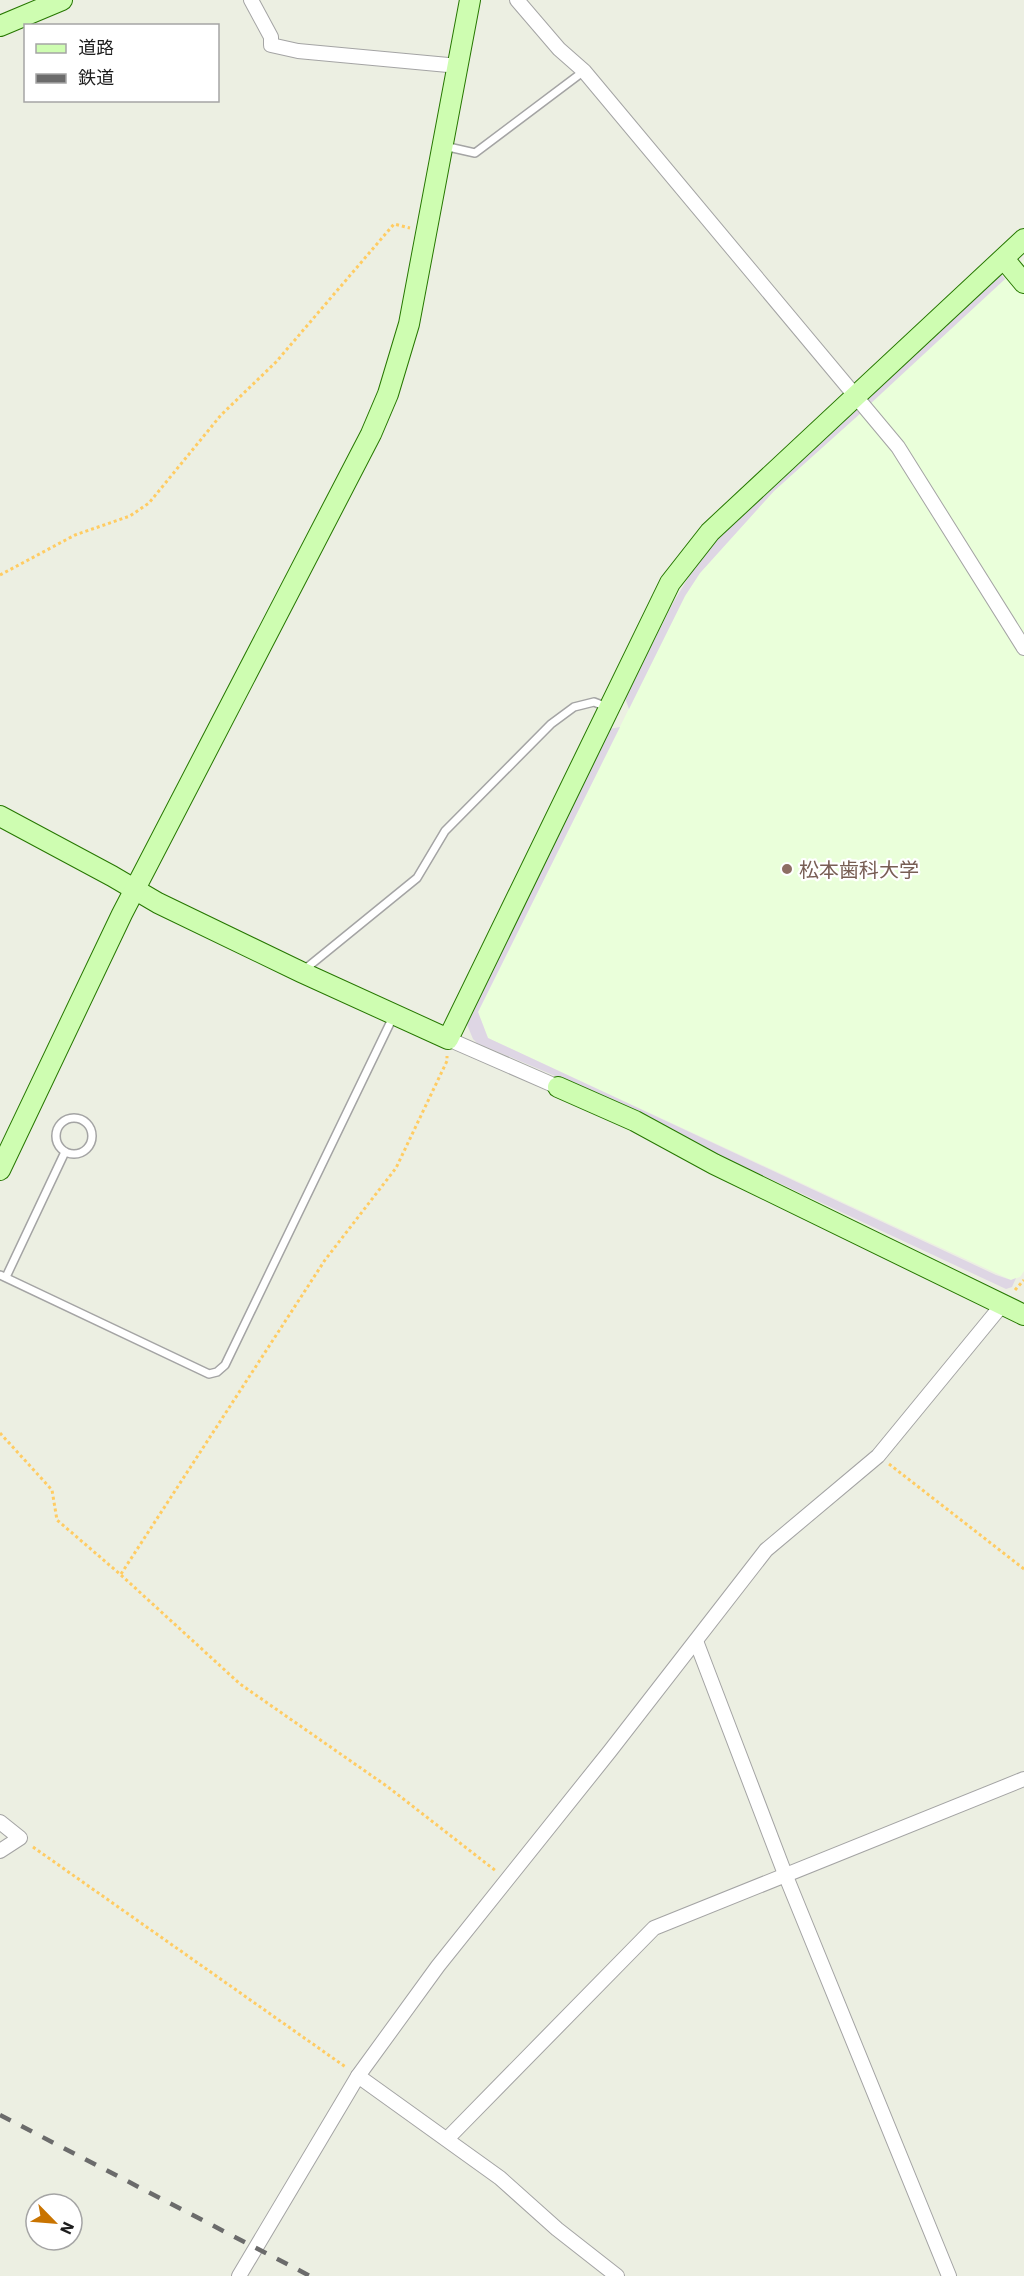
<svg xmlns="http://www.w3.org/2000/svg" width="1024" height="2276" font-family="'IBM Plex Sans','Noto Sans JP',sans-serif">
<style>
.education{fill:#eaffda}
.plaza{fill:#ded6e4}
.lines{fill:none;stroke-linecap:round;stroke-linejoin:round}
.lane-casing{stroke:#a4a4a4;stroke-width:10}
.street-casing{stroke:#a4a4a4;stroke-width:16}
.secondary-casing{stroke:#267700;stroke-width:22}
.path{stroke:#ffcc62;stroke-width:3;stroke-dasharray:3 3;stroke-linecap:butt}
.lane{stroke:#fff;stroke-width:7}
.street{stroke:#fff;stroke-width:14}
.secondary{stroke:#cefdb1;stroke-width:20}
.rail{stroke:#6b6b6b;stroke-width:4.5;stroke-dasharray:12 12;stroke-linecap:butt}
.education-dot{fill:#8d6e63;stroke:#fff;stroke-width:2}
.labels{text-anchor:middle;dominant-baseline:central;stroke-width:4.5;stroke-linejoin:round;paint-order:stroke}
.education-label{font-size:20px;fill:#785e54;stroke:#fff;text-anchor:start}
</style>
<rect width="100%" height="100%" fill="#ecefe2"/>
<path class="education" d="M1024,259V1271L1020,1277L1011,1280L488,1038L478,1012L685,596L700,573L774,491L1005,279Z"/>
<g class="plaza">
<path d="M1000,273L1005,279L869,405L866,400Z"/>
<path d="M854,407L862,412L774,491L700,573L685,596L629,709L625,698L673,603L697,563L729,526Z"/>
<path d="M620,727L478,1012L488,1038L996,1275L1011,1280L1016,1278L1012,1287L1006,1289L719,1155L626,1106L477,1043L473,1039L466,1022L609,729Z"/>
</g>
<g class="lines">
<g class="lane-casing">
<g id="lane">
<path d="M444,146L475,153L584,71"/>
<path d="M304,970L417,878L445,831L551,724L574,707L594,702L607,707"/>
<circle cx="74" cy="1136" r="18"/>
<path d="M0,1275L209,1374L217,1372L225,1365L393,1017"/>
<path d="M6,1277L65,1152"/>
</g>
</g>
<g class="street-casing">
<g id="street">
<path d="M251,0L271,37V45L298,51L459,66"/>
<path d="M517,0L559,49L584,71L898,447L1024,648"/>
<path d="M448,1039L558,1087"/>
<path d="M696,1641L785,1874L949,2276"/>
<path d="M0,1822L20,1838L0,1851"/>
<path d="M358,2076L500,2178L557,2229L617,2276"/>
<path d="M447,2139L654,1928L1024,1779"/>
<path d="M239,2276L358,2076L438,1966L610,1751L766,1550L878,1456L1002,1305"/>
</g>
</g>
<g class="secondary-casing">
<g id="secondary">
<path d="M0,26L62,0"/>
<path d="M1004,259L1024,283"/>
<path d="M0,816L112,876L158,903L301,972L448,1039L670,583L710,532L1024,239"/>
<path d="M558,1087L635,1121L714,1164L1024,1315"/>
<path d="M0,1170L122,914L371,434L388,394L409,324L470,0"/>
</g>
</g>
<g class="path">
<path d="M0,575L75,535L130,516L149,503L221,415L276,362L394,224L410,228"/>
<path d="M1015,1290L1024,1280"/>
<path d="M0,1433L52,1490L57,1520L121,1575L240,1684L388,1787L496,1871"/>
<path d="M889,1464L1024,1569"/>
<path d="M121,1574L325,1260L396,1168L447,1061V1056"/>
<path d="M33,1847L347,2068"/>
</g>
<use href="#lane" class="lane"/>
<use href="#street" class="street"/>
<use href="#secondary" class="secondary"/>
<path class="rail" d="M0,2115L310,2276"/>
</g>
<circle class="education-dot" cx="787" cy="869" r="6"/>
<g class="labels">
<g class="education-label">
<text x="799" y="869">松本歯科大学</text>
</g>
</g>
<rect x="24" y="24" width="195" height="78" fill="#ffffff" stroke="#a5a5a5" stroke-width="1.5"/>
<rect x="36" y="44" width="30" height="9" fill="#cefdb1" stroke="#a5a5a5" stroke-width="1.5"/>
<text x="78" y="54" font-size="18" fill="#1d1d1d">道路</text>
<rect x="36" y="74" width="30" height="9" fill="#6b6b6b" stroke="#a5a5a5" stroke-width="1.5"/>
<text x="78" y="84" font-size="18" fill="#1d1d1d">鉄道</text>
<g transform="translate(54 2222) rotate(115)"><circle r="28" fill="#ffffff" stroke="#a5a5a5" stroke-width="1.5"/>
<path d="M0-4.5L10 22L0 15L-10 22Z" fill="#c97400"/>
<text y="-9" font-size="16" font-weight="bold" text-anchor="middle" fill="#1d1d1d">N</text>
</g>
</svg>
